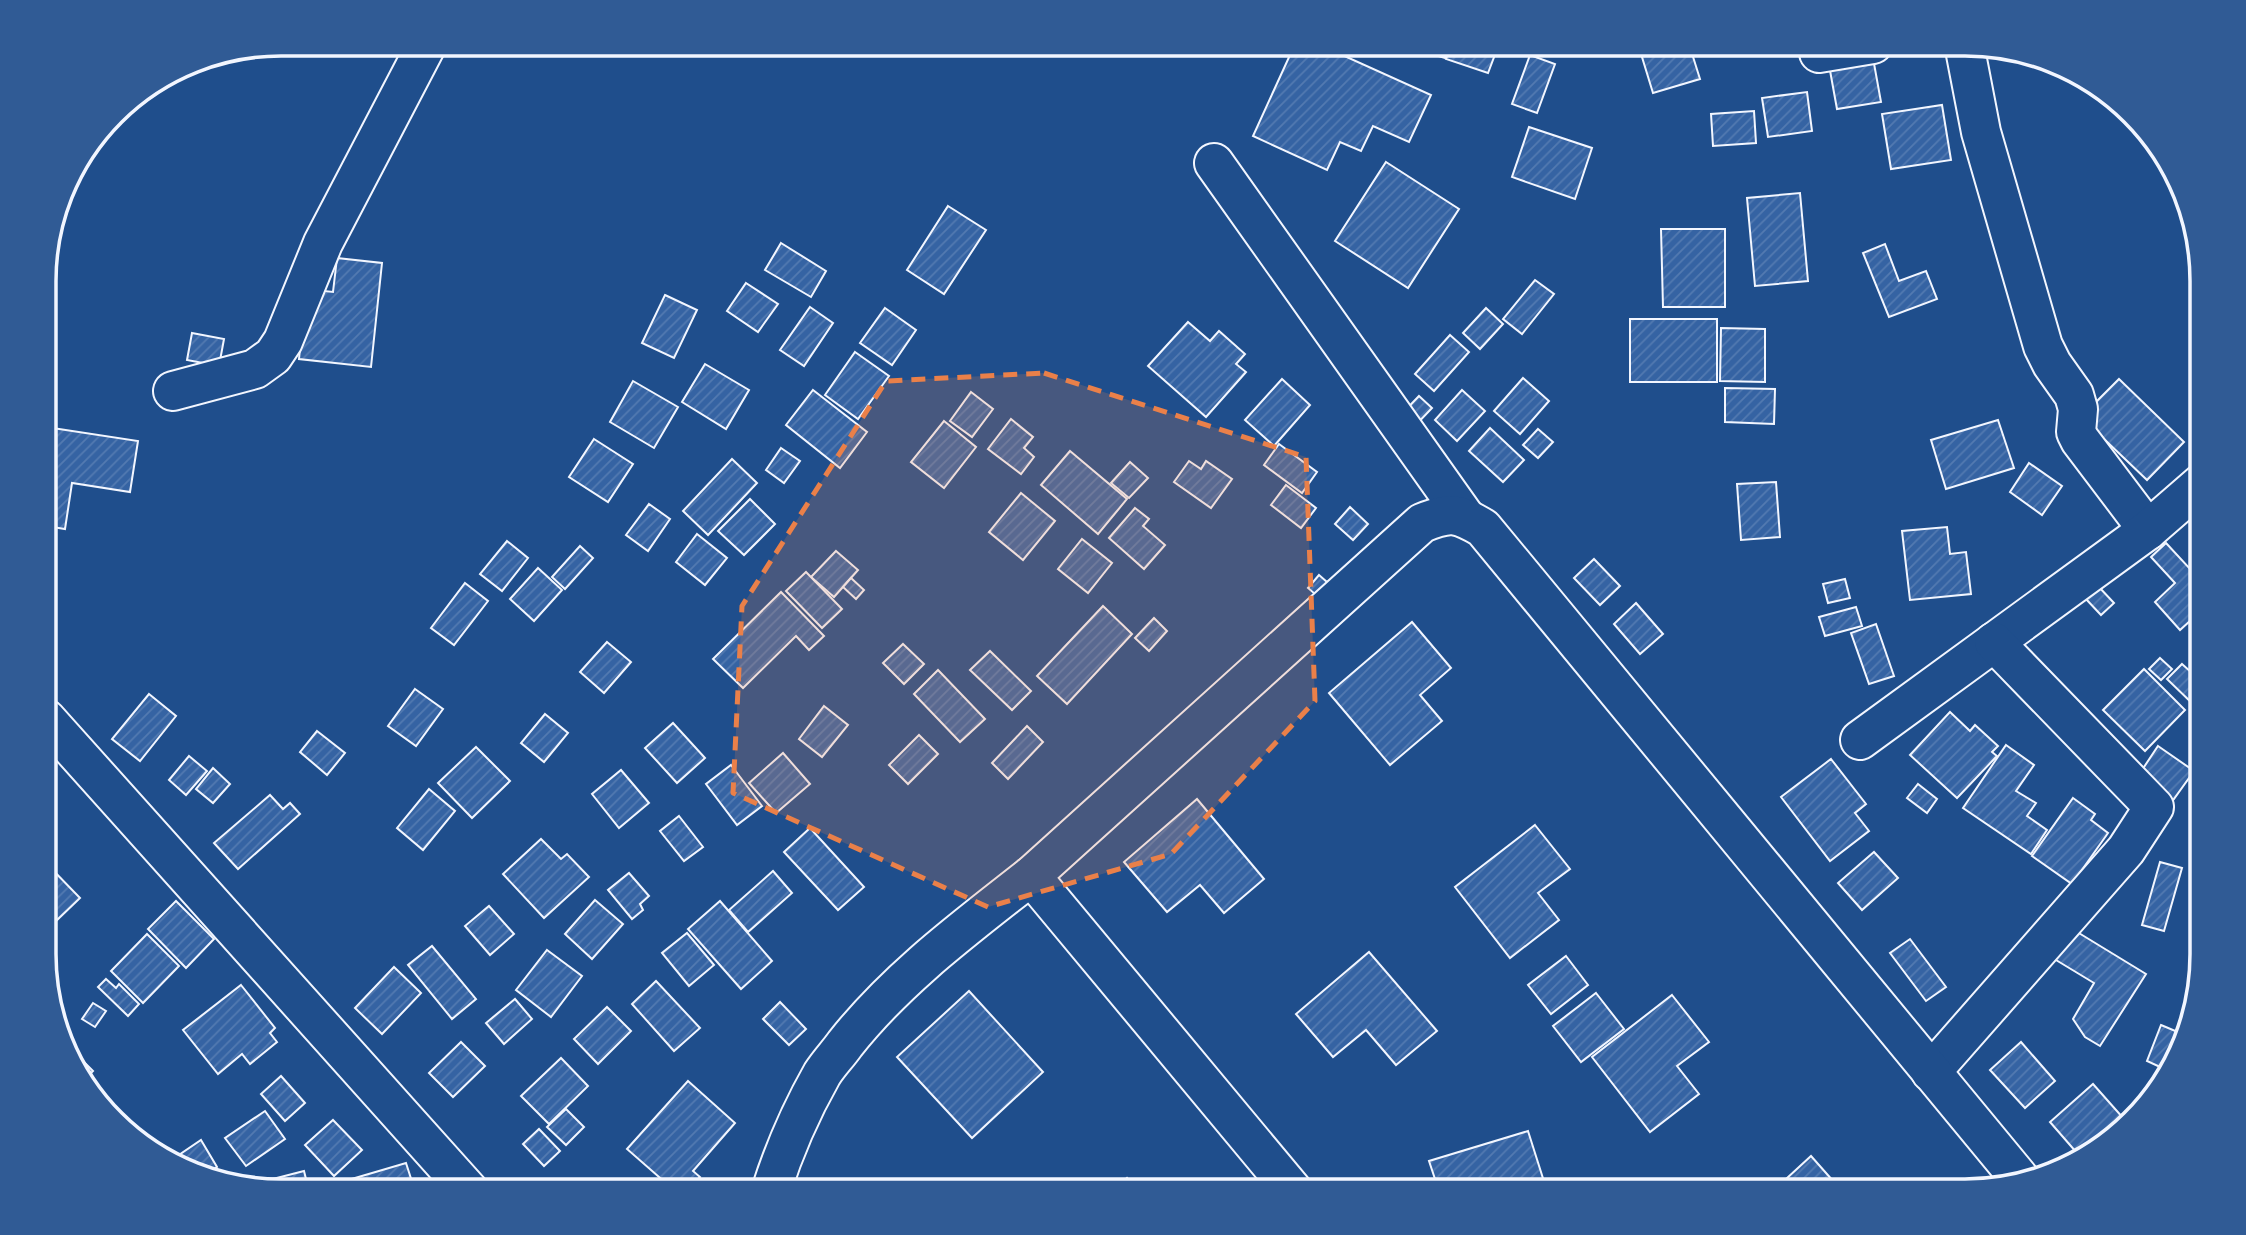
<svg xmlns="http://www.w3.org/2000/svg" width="2246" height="1235" font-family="'Source Sans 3',sans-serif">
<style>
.building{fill:url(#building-hatch);stroke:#f2f6ff;stroke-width:2}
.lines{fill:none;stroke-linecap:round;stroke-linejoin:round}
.minor-casing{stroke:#f2f6ff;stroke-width:42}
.minor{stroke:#1f4e8c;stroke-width:38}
.marked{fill:#ea8049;fill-opacity:0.2;stroke:#ea8049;stroke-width:5;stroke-dasharray:14 9;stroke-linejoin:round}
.rim{fill:none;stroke:#f2f6ff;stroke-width:3.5}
</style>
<defs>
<pattern id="building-hatch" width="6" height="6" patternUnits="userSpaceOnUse" patternTransform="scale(1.75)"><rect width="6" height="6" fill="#3563a3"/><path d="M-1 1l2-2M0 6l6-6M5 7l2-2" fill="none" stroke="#537ab1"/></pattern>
</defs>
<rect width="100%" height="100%" fill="#1f4e8c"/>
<g class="building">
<path d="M1295,44H1318L1431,95L1409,142L1373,126L1361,151L1340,142L1327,170L1253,136Z"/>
<path d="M1413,44H1449L1445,58L1412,48Z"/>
<path d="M1452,44H1499L1488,73L1446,59Z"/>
<path d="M1638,44H1689L1700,79L1653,93Z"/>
<path d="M1530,55L1555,64L1537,113L1512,104Z"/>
<path d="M1873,58L1881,102L1837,109L1829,65Z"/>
<path d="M1807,92L1812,131L1768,137L1762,98Z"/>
<path d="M1942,105L1951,160L1891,169L1882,114Z"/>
<path d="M1754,111L1756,143L1713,146L1711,114Z"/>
<path d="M1529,127L1592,148L1575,199L1512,177Z"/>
<path d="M1386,162L1459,209L1408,288L1335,241Z"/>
<path d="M1800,193L1808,281L1755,286L1747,198Z"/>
<path d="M948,206L986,230L944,294L907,270Z"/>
<path d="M1661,229H1725V307H1663Z"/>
<path d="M781,243L826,271L811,297L765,270Z"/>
<path d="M1885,244L1899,281L1926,271L1937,299L1889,317L1863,253Z"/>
<path d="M337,258L382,263L371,367L299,359L306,289L333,292Z"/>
<path d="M1535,280L1554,294L1522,334L1503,319Z"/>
<path d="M746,283L778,304L758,332L727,311Z"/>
<path d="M665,295L697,310L674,358L642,343Z"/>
<path d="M810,307L833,323L804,366L780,350Z"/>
<path d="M885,308L916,330L892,365L860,343Z"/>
<path d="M1486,308L1503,324L1480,349L1463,333Z"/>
<rect x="1630" y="319" width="87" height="63"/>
<path d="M1188,322L1210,341L1219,331L1245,354L1236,364L1246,372L1206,417L1148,366Z"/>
<path d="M1721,328L1765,329V382L1720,381Z"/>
<path d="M192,333L224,339L219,366L187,360Z"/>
<path d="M1450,335L1469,352L1434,391L1415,374Z"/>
<path d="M855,352L889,376L858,419L825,395Z"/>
<path d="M705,364L749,390L726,429L682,402Z"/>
<path d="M1523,378L1549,401L1520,434L1494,411Z"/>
<path d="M1282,379L1310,405L1274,446L1245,420Z"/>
<path d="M2119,379L2184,442L2147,480L2081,417Z"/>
<path d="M633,381L678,407L654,448L610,422Z"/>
<path d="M1725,388L1775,389L1774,424L1725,422Z"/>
<path d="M813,390L867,432L840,468L786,425Z"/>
<path d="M1462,390L1485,411L1457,441L1435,420Z"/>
<path d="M971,392L993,409L972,437L950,421Z"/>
<path d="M1419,396L1432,408L1408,433L1395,421Z"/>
<path d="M1011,419L1033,437L1024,448L1034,457L1021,474L988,449Z"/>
<path d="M1998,420L2014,468L1946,489L1931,440Z"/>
<path d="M944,421L976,447L944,488L911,462Z"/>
<path d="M46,427L138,441L130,492L72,483L65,529L46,526Z"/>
<path d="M1490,428L1524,460L1503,482L1469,451Z"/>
<path d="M1538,429L1553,442L1538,458L1523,445Z"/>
<path d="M594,439L633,464L608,502L569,477Z"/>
<path d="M1279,444L1317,472L1302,493L1264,465Z"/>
<path d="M781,448L800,461L784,483L766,470Z"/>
<path d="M1070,451L1127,499L1098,534L1041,485Z"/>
<path d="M732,459L757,483L708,535L683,511Z"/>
<path d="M1189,461L1201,469L1206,461L1232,479L1211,508L1174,482Z"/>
<path d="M1130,462L1148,478L1129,498L1111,483Z"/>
<path d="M2029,463L2062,486L2042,515L2010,492Z"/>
<path d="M1776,482L1780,537L1741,540L1737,484Z"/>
<path d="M1286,485L1316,508L1301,528L1271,505Z"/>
<path d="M1021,493L1055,521L1023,560L989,532Z"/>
<path d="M750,499L775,524L744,555L718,531Z"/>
<path d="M649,504L670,519L648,551L626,535Z"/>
<path d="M1350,507L1368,524L1353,540L1335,524Z"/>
<path d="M1135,508L1149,519L1143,526L1165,545L1144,569L1109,538Z"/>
<path d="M1947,527L1950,554L1966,552L1971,594L1910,600L1902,531Z"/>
<path d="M697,534L727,558L705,585L676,562Z"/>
<path d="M1082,539L1112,563L1088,593L1058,569Z"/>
<path d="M507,541L528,558L502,591L480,574Z"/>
<path d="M2166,543L2190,569L2195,565L2202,572V610L2180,630L2155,602L2175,583L2151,557Z"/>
<path d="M580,546L593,558L565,589L552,577Z"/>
<path d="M836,551L858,570L834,597L811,577Z"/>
<path d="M1594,559L1620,586L1600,605L1574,578Z"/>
<path d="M538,568L562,590L534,621L510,599Z"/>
<path d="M806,572L842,609L822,628L786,591Z"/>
<path d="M1319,575L1335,589L1323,601L1308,588Z"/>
<path d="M851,578L864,590L856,599L843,587Z"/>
<path d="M1845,579L1850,598L1828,603L1823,584Z"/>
<path d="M465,583L488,601L454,645L431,628Z"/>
<path d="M2098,586L2114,603L2101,615L2085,598Z"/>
<path d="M781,592L824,636L809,650L796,636L743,688L713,659Z"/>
<path d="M1636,603L1663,634L1640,654L1614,624Z"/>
<path d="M1103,606L1132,634L1067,704L1037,676Z"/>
<path d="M1856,607L1862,626L1825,636L1819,617Z"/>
<path d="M1154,618L1167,631L1149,651L1135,638Z"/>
<path d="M1412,622L1451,668L1420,695L1442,721L1390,765L1329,693Z"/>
<path d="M1876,624L1894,676L1869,684L1851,633Z"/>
<path d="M2202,629V644L2194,636Z"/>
<path d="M607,642L631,662L604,693L580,672Z"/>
<path d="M903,644L924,664L904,684L883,663Z"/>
<path d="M990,651L1031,691L1012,710L970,670Z"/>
<path d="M2160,658L2172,669L2161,680L2149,669Z"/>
<path d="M2182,664L2202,682V699L2195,706L2167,679Z"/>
<path d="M2144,669L2185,710L2145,751L2103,710Z"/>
<path d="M938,670L985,719L960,742L914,694Z"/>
<path d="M415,689L443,709L416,746L388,726Z"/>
<path d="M149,694L176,716L140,761L112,739Z"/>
<path d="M824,706L848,725L822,757L799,739Z"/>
<path d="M1950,712L1970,731L1975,725L1998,746L1992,752L1997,756L1957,798L1910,755Z"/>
<path d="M545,714L568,733L544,762L521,743Z"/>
<path d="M673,723L705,758L677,783L645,748Z"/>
<path d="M1027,726L1043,742L1008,779L992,763Z"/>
<path d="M317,731L345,753L327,775L300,752Z"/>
<path d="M919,735L938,754L908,784L889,765Z"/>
<path d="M2006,745L2034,765L2016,791L2036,803L2027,816L2047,830L2031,854L1963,808Z"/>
<path d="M2158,746L2194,771L2171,803L2136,779Z"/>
<path d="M476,747L510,781L472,818L438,783Z"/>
<path d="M783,753L810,784L776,813L749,783Z"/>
<path d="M189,756L207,771L186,795L169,780Z"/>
<path d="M1831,759L1866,804L1855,813L1869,831L1830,861L1781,797Z"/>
<path d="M731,765L762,806L737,825L706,784Z"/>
<path d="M213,768L230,784L213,803L196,789Z"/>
<path d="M621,770L649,803L619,828L592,794Z"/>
<path d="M1918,784L1937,799L1927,813L1907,798Z"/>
<path d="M429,789L455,811L423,850L397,828Z"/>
<path d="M270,795L283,809L290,803L300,814L238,869L214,843Z"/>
<path d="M2073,798L2095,814L2091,820L2108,833L2072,884L2032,856Z"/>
<path d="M1197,799L1264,879L1224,913L1200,885L1167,912L1124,862Z"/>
<path d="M679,816L703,847L684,861L660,831Z"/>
<path d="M1535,825L1570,869L1538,893L1559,920L1510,958L1455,887Z"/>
<path d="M810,828L864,887L838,910L784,852Z"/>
<path d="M541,839L561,859L567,854L589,877L544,918L503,874Z"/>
<path d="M1874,852L1898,878L1862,910L1838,883Z"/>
<path d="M2160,862L2182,868L2164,931L2142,925Z"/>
<path d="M46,863L80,898L56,921L46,911Z"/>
<path d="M773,871L792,893L748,932L729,910Z"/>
<path d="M629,873L649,896L640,904L643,910L632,919L608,890Z"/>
<path d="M595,900L623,924L592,959L565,934Z"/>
<path d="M176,901L214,939L186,968L148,929Z"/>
<path d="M720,901L772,961L741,989L688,929Z"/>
<path d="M489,906L514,934L490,955L465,926Z"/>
<path d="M2069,927L2146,974L2100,1046L2085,1037L2073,1019L2094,983L2051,957Z"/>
<path d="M687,933L714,965L689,986L662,953Z"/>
<path d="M147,934L179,966L143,1003L111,971Z"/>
<path d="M1910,939L1946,987L1926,1001L1890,953Z"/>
<path d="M432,946L476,999L452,1019L408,965Z"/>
<path d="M547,950L582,976L551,1017L516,990Z"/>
<path d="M1369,952L1437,1031L1396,1065L1366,1030L1333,1057L1296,1014Z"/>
<path d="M1566,956L1588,985L1551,1014L1528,985Z"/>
<path d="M394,967L421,993L382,1034L355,1008Z"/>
<path d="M2196,967L2202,969L2190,1009H2186Z"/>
<path d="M106,979L116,988L119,984L139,1004L128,1016L98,987Z"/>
<path d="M656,981L700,1028L674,1051L632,1004Z"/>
<path d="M241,985L275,1028L270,1033L277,1042L250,1064L242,1054L218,1074L183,1030Z"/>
<path d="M969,991L1043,1072L972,1138L897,1057Z"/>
<path d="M1596,993L1624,1029L1581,1062L1553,1026Z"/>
<path d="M1672,995L1709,1042L1677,1066L1699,1094L1650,1132L1592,1057Z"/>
<path d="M515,999L532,1019L504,1044L486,1023Z"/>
<path d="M780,1002L806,1029L789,1045L763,1019Z"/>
<path d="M93,1003L106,1011L95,1027L82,1019Z"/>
<path d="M607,1007L631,1031L598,1064L574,1039Z"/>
<path d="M2161,1025L2180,1033L2182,1029H2184L2171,1072L2147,1061Z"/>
<path d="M461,1042L485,1066L453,1097L429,1073Z"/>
<path d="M2021,1042L2055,1081L2025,1108L1990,1070Z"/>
<path d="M70,1048L93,1071L82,1082L70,1049Z"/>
<path d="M561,1058L588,1086L549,1124L521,1096Z"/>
<path d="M281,1076L305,1103L285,1121L261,1094Z"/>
<path d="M688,1081L735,1123L693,1171L700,1177L688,1191H675L627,1149Z"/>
<path d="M2093,1084L2124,1119L2083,1160L2050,1122Z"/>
<path d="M566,1109L584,1127L566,1145L547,1127Z"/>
<path d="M265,1111L285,1139L246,1166L225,1138Z"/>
<path d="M333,1120L362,1150L334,1176L305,1145Z"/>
<path d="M539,1129L560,1151L544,1166L523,1144Z"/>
<path d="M1528,1131L1547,1191H1439L1429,1161Z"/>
<path d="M201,1140L217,1167L209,1172L176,1163L173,1159Z"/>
<path d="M1811,1156L1842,1191H1773Z"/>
<path d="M406,1163L415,1191H330L328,1186Z"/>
<path d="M304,1171L309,1191H280L267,1188L265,1181Z"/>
<path d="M1127,1178L1139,1191H1113Z"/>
</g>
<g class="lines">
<g class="minor-casing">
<g id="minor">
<path d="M1964,44L1981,132L2043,346L2052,364L2074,395L2078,409L2076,432L2080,440L2148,530"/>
<path d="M1819,53L1873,44"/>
<path d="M1214,163L1465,517"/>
<path d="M173,391L255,369L273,356L283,341L323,243L427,44"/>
<path d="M46,719L469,1191"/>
<path d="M1860,740L2148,530L2202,483"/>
<path d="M1031,876L1293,1191"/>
<path d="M1931,1072L2126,850L2154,807L1994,642"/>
<path d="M771,1191C784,1150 801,1111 822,1074C829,1063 838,1054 845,1044C897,978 965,928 1031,876L1422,523C1450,512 1456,512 1483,528L2020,1179"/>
</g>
</g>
<use href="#minor" class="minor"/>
</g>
<path class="marked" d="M1044,373L1306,457L1315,701L1171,854L988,907L733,793L742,606L886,381Z"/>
<path d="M0 0H2246V1235H0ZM281 56H1965A225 225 0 0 1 2190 281V954A225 225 0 0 1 1965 1179H281A225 225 0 0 1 56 954V281A225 225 0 0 1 281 56Z" fill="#305b95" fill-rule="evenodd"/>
<path class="rim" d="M281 56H1965A225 225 0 0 1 2190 281V954A225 225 0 0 1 1965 1179H281A225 225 0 0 1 56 954V281A225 225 0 0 1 281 56Z"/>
</svg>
